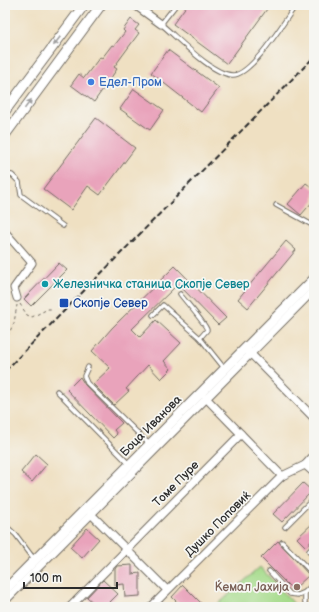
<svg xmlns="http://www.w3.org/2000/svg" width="319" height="612" font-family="'Balsamiq Sans',sans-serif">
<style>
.green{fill:#a6db8b;stroke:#68835b}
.building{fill:#e9a3bb}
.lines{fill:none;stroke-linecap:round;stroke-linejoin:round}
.service-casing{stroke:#706a60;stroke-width:5.5}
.minor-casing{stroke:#706a60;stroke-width:9}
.tertiary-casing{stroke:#706a60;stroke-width:11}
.path{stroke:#706a60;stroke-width:1;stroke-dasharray:3 3;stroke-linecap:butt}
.service{stroke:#fff;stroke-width:3.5}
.minor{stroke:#fff;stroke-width:7}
.tertiary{stroke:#fff;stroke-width:9}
.rail{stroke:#2b2b2b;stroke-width:2;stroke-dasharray:6 3;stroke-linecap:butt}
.oneway{fill:#a0a0a0}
.shop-dot{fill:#3f7fe0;stroke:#f6f6f2;stroke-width:1.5}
.culture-dot{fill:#0f9aa8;stroke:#f6f6f2;stroke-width:1.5}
.transit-dot{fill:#1a4fb4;stroke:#f6f6f2;stroke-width:1.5}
.education-dot{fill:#8d6e63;stroke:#f6f6f2;stroke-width:1.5}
.labels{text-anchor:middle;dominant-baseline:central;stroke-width:3.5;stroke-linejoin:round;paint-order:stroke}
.shop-label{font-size:12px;fill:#366cbe;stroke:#f6f6f2;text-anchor:start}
.culture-label{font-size:12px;fill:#0d838f;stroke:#f6f6f2;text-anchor:start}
.transit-label{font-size:12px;fill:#164399;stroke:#f6f6f2;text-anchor:start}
.street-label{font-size:12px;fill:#2b2b2b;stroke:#f6f6f2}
.education-label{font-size:12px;fill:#785e54;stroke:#f6f6f2;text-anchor:end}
</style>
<rect width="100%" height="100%" fill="#f6f6f2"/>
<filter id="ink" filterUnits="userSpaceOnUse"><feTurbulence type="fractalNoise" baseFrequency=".025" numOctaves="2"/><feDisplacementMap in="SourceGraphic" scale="8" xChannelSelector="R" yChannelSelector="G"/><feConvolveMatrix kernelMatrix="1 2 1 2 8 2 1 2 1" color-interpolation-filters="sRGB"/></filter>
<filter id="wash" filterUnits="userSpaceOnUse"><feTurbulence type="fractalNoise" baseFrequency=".012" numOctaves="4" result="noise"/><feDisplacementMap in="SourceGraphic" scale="16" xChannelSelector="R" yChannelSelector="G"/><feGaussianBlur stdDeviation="0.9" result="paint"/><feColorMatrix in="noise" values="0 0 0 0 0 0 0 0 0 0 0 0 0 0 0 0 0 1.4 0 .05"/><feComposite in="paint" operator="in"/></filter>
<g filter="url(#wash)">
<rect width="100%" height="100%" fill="#efe0c2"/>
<path class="green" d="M260,567L297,607H215Z"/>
<g id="blocks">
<g class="building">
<path d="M187,5H270L227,64L173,24Z"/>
<path d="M131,19L139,25L135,30L139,33L114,67L117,69L94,102L71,85L79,74L84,78L100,57L102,58L112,45L114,46L125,32L123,30Z"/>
<path d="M168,50L219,88L201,112L151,73Z"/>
<path d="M134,89L164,110L150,130L120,109Z"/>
<path d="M96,118L135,148L100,195L88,186L71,210L43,189Z"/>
<path d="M306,183L314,189V200L301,215L288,204Z"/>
<path d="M286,241L296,250L248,308L238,299Z"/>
<path d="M59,263L67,270L31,306L24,299Z"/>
<path d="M175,266L226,318L218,325L178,284L132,329L140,337L156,320L181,343L164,361L171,369L161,379L148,365L126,389L129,391L114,405L93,384L110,368L92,351L112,328Z"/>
<path d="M80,377L85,385L122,423L114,430L117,434L113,438L67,390Z"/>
<path d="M36,454L47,464L32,482L21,472Z"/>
<path d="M303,483L312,491L282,522L273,514Z"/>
<path d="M314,522V538L306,547L297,538Z"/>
<path d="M87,528L99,539L82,558L70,547Z"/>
<path d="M278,541L309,575L293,590L261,558Z"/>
<path d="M132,565V574L140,573V596L125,597L124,584L115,585V569L117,566Z"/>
<path d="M103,580L118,594L110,602L115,607H98L87,597Z"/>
<path d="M183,585L202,604L198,607H182L172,597Z"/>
</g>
</g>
</g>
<g filter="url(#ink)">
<use href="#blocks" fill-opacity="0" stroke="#706a60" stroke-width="1"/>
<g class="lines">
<g class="service-casing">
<g id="service">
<path d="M176,5L161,24C177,37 211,74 232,75C251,77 285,20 296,5"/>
<path d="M5,174L12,175L19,182L21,195L63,226"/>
<path d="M276,205L314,226"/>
<path d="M180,294C185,301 206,324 207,330L200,338"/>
<path d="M153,315L163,305L200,338L224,368"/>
<path d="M88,367L84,376L87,383L149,444"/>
<path d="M57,391L129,464"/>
<path d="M5,525L16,535L34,559"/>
<path d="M285,527L314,498"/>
<path d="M282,542L314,575"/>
<path d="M309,551L314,546"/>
<path d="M269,571L290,594L298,595L305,592"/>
<path d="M305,603V592L314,583"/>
</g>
</g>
<g class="minor-casing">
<g id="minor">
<path d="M135,5L161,24"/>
<path d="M5,232L32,263L14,288L17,298"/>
<path d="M248,351L314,418"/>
<path d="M206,398L282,476"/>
<path d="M305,465L314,473"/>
<path d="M91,514L167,590"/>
<path d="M5,601L314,290"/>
<path d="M70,607L241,434"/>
<path d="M151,607L282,476L305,465L314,455"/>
</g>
</g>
<g class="tertiary-casing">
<g id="tertiary">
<path d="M5,111L84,5"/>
<path d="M5,135L101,5"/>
<path d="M5,590L314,279"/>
</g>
</g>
<g class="path">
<path d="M20,304L27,315L32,317L48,309H52"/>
<path d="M5,341L14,323L17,305"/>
</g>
<use href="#service" class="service"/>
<use href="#minor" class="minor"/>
<use href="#tertiary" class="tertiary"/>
<path class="rail" d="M5,371L314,57"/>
</g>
<defs><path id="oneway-solid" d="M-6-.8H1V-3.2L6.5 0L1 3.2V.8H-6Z"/></defs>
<g class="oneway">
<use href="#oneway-solid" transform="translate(57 41) rotate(127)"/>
<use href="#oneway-solid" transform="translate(28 104) rotate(-54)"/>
</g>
</g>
<circle class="shop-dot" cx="91" cy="82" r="4"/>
<circle class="culture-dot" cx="45" cy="284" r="4"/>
<rect class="transit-dot" x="59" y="298" width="10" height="10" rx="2"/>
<circle class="education-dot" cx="297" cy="587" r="4"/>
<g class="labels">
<g class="shop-label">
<text x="99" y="82">Едел-Пром</text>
</g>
<g class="culture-label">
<text x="53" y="284">Железничка станица Скопје Север</text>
</g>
<g class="transit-label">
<text x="73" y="303">Скопје Север</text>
</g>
<g class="street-label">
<text transform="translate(151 426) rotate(-45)">Боца Иванова</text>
<text transform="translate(176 484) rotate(-45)">Томе Пуре</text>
<text transform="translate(218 524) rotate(-45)">Душко Поповиќ</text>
</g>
<g class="education-label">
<text x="289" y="587">Ќемал Јахија</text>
</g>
</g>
<rect width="319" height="612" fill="none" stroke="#f6f6f2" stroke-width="20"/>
<path d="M24 582v6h93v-6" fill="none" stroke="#2b2b2b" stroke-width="2"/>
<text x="30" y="582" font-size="12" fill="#2b2b2b" stroke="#f6f6f2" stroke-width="3" paint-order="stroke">100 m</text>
</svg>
